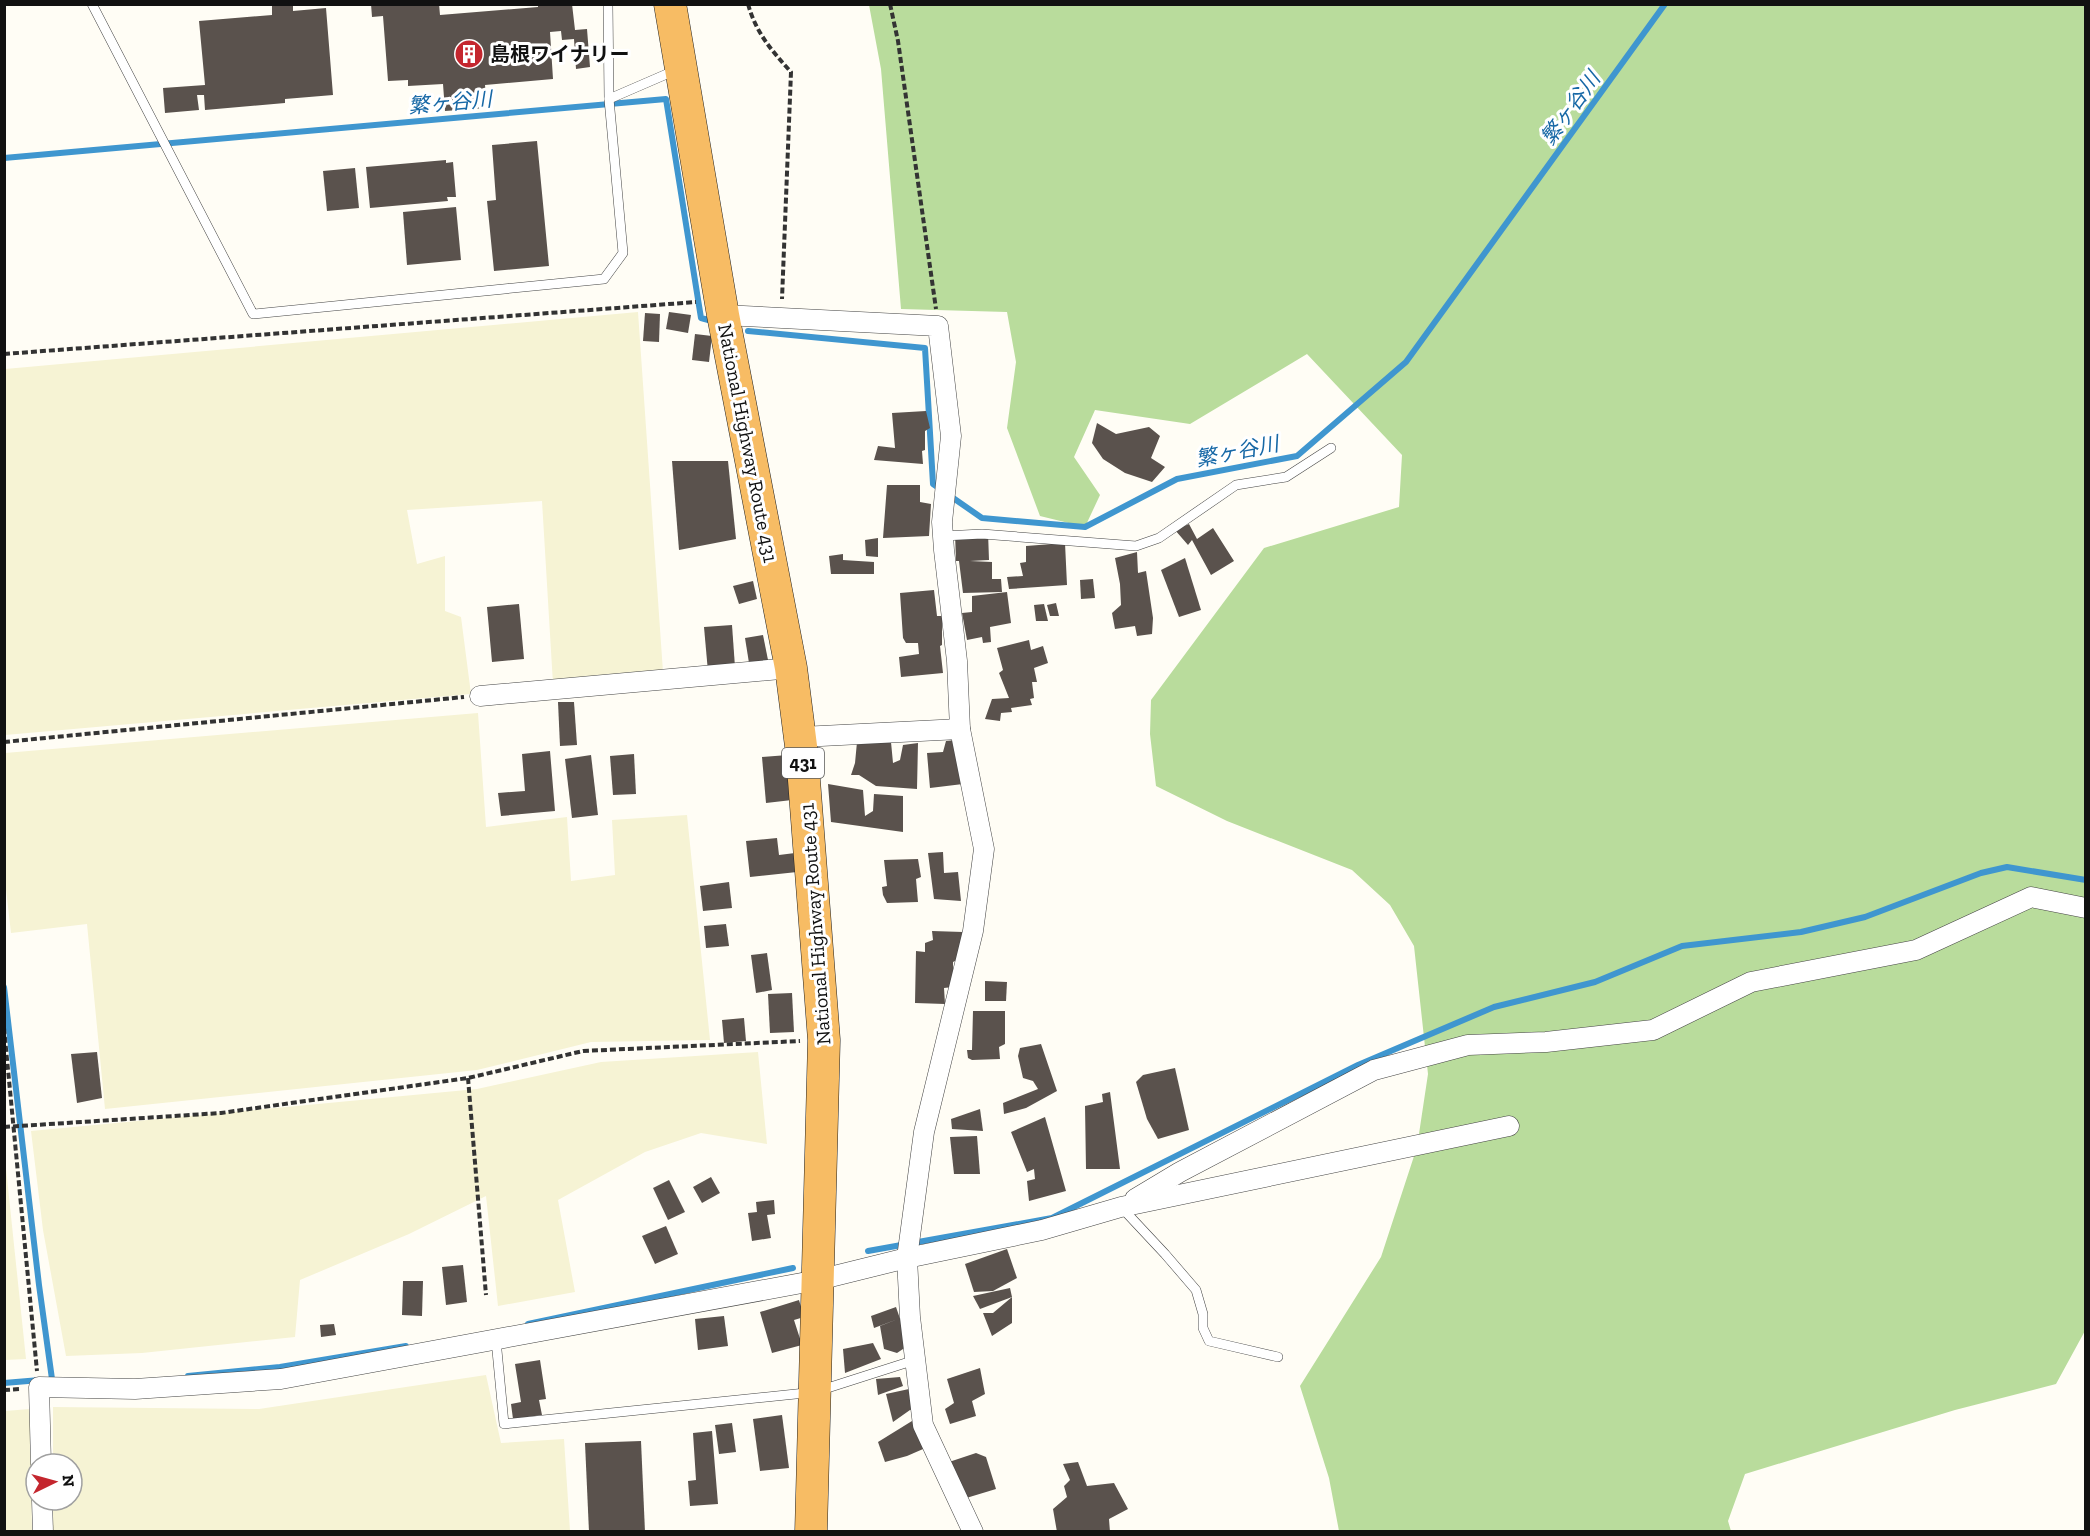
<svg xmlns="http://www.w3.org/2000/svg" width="2090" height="1536" font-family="'Zilla Slab','Noto Sans JP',serif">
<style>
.farmland{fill:#f6f3d4}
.forest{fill:#b9dc9c}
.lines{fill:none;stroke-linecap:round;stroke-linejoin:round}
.stream{stroke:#3f96cf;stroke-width:6}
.building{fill:#5a524d}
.service-casing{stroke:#444;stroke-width:10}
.minor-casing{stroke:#444;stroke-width:21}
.trunk-casing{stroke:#222;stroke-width:33}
.path{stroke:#333;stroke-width:4;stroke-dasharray:6 3;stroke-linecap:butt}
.service{stroke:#fff;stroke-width:9}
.minor{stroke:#fff;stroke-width:20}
.trunk{stroke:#f7bc64;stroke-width:32}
.labels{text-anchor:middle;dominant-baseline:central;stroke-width:6;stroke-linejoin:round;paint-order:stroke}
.shield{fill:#fff;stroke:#585858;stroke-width:1.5}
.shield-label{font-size:18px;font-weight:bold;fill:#111}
.poi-label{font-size:20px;font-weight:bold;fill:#111;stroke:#fff;text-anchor:start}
.street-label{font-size:20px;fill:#111;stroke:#fff}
.water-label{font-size:21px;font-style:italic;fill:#1768a6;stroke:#fff}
</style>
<rect width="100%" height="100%" fill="#fffdf5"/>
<g class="farmland">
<path d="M638,312L663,672L553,684L542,501L407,510L417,564L445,556V611L461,617L471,694L5,735V369Z"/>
<path d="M478,713L486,827L567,817L571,881L615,875L612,820L687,815L710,1040L591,1042L477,1070L105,1109L87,924L11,933L4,872L5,753Z"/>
<path d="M758,1052L767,1144L701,1133L645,1152L558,1200L575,1292L498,1306L486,1196L409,1234L300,1280L295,1337L142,1353L66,1356L43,1230L31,1131L477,1089L601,1062Z"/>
<path d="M4,1159H5L26,1359L5,1360Z"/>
<path d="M486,1375L501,1443L564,1439L570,1531H53V1500H72V1464H53V1407L259,1409Z"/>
<path d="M30,1409L32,1531H5V1411Z"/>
</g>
<path class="forest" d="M869,5H2085L2086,1329L2056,1384L1955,1410L1745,1474L1728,1521L1731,1531H1339L1329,1478L1300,1386L1381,1257L1417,1147L1428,1074L1414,946L1390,905L1352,870L1227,821L1156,786L1150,734L1151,700L1264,548L1399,507L1402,455L1307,354L1190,424L1095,410L1074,457L1100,495L1085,527L1040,516L1007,428L1016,362L1007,312L901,309L881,69Z"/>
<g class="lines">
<g class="stream">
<path d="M4,158L666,99L701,318L712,321"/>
<path d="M748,331L925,348L933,484L982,518L1085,527L1177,479L1297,456L1406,362L1665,4"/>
<path d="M4,987L39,1285L52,1379"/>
<path d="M868,1251L1052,1218L1358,1065L1494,1007L1595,982L1682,946L1801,932L1865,917L1981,873L2007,867L2086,880"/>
<path d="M528,1324L793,1268"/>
<path d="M188,1376L280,1367L406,1346"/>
<path d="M4,1383L40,1380"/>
</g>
</g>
<g class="building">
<path d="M293,4V11L326,8L333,95L285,99V103L205,110L204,95H197L199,110L165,113L163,88L205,85L199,21L272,15V5Z"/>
<path d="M371,4H439L440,15L538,7V4H572L575,30L587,29L590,67L576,69L574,39L562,40L561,31L550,32L553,79L485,85L487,108L445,111L443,84L408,86V80L388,81L383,16L372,17Z"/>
<path d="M537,141L549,266L494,271L487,201L496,200L492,145Z"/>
<path d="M446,160V163L453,162L456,197H447L448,201L370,208L366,167Z"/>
<path d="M355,168L359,208L327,211L323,171Z"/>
<path d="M456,207L461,260L407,265L403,212Z"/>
<path d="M669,312L691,315L688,333L666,329Z"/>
<path d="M645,313L660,314L659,342L643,341Z"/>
<path d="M695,334L712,336L709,362L692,360Z"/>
<path d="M926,411L930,428L925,431V450L922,451L923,464L874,460L878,446L895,448L892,413Z"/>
<path d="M1097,423L1116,434L1149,427L1160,436L1151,458L1165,467L1152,482L1125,473L1103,459L1092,443Z"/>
<path d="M672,461H728L736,539L679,550Z"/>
<path d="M887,485H920V502L931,504L929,536L883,538Z"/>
<path d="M1189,524L1197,539L1213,528L1234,561L1211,575L1192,540L1188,545L1175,530Z"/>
<path d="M988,532L989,560L970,561L992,562V579H1001L1002,592L963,593L959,561H956L955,533Z"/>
<path d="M878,538V557L866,556L865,540Z"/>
<path d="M1065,543L1067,585L1009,589L1007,577L1023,576L1020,563L1026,562V546Z"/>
<path d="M1137,552L1138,573L1146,571L1153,618L1152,634L1137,636L1135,626L1115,629L1112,613L1121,605L1120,584L1115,558Z"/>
<path d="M843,554V560L874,562V574H831L829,556Z"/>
<path d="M1185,558L1201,610L1179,617L1161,570Z"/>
<path d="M1093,579L1095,598L1081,599L1080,580Z"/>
<path d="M753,581L757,599L739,604L733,586Z"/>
<path d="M934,590L937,616H942V645L940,646L943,673L901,677L899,657L919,654L918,643H906L903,638L900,593Z"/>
<path d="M1007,592L1011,623L990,627L991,642L983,643L982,637L967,640L962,613L972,612V596Z"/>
<path d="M1056,603L1059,616H1050L1047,605Z"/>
<path d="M519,604L524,659L492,662L487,607Z"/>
<path d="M1044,604L1048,621H1036L1034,605Z"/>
<path d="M732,625L735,667L708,672L704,627Z"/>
<path d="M763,635L768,660L749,663L745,638Z"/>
<path d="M1029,640L1031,650L1043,646L1048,663L1034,668L1037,682H1032L1034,698L1030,699L1032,705L1011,708L1012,712L1001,713L1000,721L985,719L992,699L1009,698L999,673L1003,670L997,648Z"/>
<path d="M558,702H574L577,745L560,746Z"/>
<path d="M956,740L963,784L930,788L927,753L943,752L946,741Z"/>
<path d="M857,742H891L893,763L900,760L903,745L918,743L917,789L876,786L859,775H851L855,763Z"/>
<path d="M550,751L555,811L501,816L498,793L525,791L522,754Z"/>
<path d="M634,754L636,794L613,795L610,756Z"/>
<path d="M591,755L598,815L572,818L565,759Z"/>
<path d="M788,755L792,800L766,803L762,757Z"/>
<path d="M828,784L863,790L865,816L873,811L874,794L903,796V832L831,822Z"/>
<path d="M777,838L779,855L795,853L797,872L750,877L746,841Z"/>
<path d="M943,852L944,873L958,872L961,901L934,899L928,853Z"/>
<path d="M918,859L921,877L916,879L918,902L887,903L883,895L882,887L887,886L884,860Z"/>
<path d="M729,882L732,908L703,911L700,886Z"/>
<path d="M726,924L729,946L706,948L704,926Z"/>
<path d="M932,931L963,932L959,959L953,962V987L944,988L945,1004L915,1003L916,951L925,952V943L933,940Z"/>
<path d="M767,953L772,990L756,993L751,955Z"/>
<path d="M985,981L1007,982L1006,1001H985Z"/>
<path d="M792,993L794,1032L770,1033L768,994Z"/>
<path d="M973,1011H1005V1044L999,1047L1000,1059L972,1060L968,1058L967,1050H972Z"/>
<path d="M744,1018L746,1041L724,1043L722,1020Z"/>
<path d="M1041,1044L1057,1091L1026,1108L1004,1114L1003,1103L1038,1089L1033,1081L1023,1078L1018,1056L1020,1048Z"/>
<path d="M97,1052L102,1098L77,1103L71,1054Z"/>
<path d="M1175,1068L1189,1130L1158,1139L1147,1119L1136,1082L1143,1075Z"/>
<path d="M1110,1092L1120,1169H1086L1085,1106L1103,1102L1102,1094Z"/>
<path d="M980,1109L983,1131L952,1129L951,1119Z"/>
<path d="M1045,1117L1066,1191L1029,1201L1027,1181L1035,1179L1034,1169L1027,1172L1011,1132Z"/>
<path d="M977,1136L980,1174H954L950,1137Z"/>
<path d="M711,1177L720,1193L702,1203L693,1187Z"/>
<path d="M669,1180L685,1212L668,1220L653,1188Z"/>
<path d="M774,1200L775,1214L767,1215L771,1238L752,1241L748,1213L757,1212L756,1202Z"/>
<path d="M666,1226L678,1254L655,1264L642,1236Z"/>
<path d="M1007,1249L1017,1278L993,1291L974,1292L965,1264Z"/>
<path d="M463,1265L467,1302L446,1305L442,1267Z"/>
<path d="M403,1281H423L422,1316L402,1315Z"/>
<path d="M1010,1288L1012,1297L980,1309L973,1296Z"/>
<path d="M1012,1297V1323L992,1336L983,1313H993Z"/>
<path d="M799,1300L804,1317L794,1320L802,1345L772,1353L760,1312Z"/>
<path d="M896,1307L909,1345L897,1353L884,1349L880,1326L898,1319L874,1328L871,1316Z"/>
<path d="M724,1316L728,1346L698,1350L695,1319Z"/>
<path d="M334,1324L336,1335L321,1337L320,1325Z"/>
<path d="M873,1343L881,1359L845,1373L843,1349Z"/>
<path d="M540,1360L546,1399L539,1400L542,1415L513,1419L511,1404L521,1402L515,1364Z"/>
<path d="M980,1368L985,1394L972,1401L976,1416L950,1424L945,1409L954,1403L947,1379Z"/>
<path d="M900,1377L903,1386L878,1395L876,1379Z"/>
<path d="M909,1389L915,1409L910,1410L893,1422L886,1394Z"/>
<path d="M782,1415L789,1468L760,1471L753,1419Z"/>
<path d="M912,1421L930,1446L907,1456L885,1462L878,1442Z"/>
<path d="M732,1423L736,1452L719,1454L715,1425Z"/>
<path d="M712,1431L718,1504L690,1506L688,1481L696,1480L693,1433Z"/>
<path d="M641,1441L645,1532H589L585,1443Z"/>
<path d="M976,1453L986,1457L996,1489L963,1499L946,1463Z"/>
<path d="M1078,1462L1087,1486L1114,1483L1128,1509L1109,1519L1110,1532H1057L1053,1509L1067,1497L1064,1486L1070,1480L1063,1464Z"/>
</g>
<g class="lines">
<g class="service-casing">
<g id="service">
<path d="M92,4L253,314L604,279L623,253L609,99L608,4"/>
<path d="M609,99L676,70"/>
<path d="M943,536L982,534L1136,546L1159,538L1236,485L1286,477L1331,448"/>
<path d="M1122,1208L1165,1254L1196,1290L1203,1314V1328L1209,1341L1278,1357"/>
<path d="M496,1340L504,1424L815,1392L915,1360"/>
</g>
</g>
<g class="minor-casing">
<g id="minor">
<path d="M723,315L938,326L951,436L942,522L944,550L957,661L960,729L984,849L973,931L924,1132L907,1258L910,1317L923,1425L973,1532"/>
<path d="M480,696L791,668"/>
<path d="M801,737L960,729"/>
<path d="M1135,1199L1180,1172L1374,1070L1468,1045L1546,1042L1653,1030L1751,982L1916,950L2031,897L2086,908"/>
<path d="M41,1464L39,1387L135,1389L281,1379L818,1280L907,1258L1042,1230L1121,1207L1509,1126"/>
<path d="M42,1500L43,1532"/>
</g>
</g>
<g class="trunk-casing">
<path id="trunk" d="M670,4L723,315L791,668L802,754L824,1040L811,1532"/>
</g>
<g class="path">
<path d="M748,4C756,33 772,51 791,72L782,299"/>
<path d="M890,4L898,41L936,309"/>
<path d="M4,354L696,302"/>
<path d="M4,742L464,697"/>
<path d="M4,1028L37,1371"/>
<path d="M468,1078L486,1295"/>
<path d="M4,1127L221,1113L468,1078L583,1051L800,1041"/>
<path d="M4,1390L21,1389"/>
</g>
<use href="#service" class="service"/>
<use href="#minor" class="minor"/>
<use href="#trunk" class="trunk"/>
</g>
<defs>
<g id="building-disc" transform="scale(1.5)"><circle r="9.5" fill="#c4262e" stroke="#fff"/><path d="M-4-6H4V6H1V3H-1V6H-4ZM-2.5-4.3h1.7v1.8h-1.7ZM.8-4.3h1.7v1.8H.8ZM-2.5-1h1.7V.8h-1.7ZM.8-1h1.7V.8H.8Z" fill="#fff"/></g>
</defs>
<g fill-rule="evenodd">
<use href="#building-disc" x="469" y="54"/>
</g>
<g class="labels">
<rect class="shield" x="782" y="748" width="42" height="30" rx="4.5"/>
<g class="shield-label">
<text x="803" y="763">431</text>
</g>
<g class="poi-label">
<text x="490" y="54">島根ワイナリー</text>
</g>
<g class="street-label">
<text transform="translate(748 443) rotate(79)">National Highway Route 431</text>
<text transform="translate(815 924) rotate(-94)">National Highway Route 431</text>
</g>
<g class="water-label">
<text transform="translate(450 102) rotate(-5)">繁ヶ谷川</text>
<text transform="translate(1570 108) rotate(-54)">繁ヶ谷川</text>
<text transform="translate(1237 451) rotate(-11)">繁ヶ谷川</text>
</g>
</g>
<rect width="2090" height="1536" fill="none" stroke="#111111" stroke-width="12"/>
<g transform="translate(54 1482) rotate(85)"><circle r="28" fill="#ffffff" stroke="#a0a0a0" stroke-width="1.5"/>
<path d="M0-4.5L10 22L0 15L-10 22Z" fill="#c4262e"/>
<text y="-9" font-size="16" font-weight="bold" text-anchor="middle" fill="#111111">N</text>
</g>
</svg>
